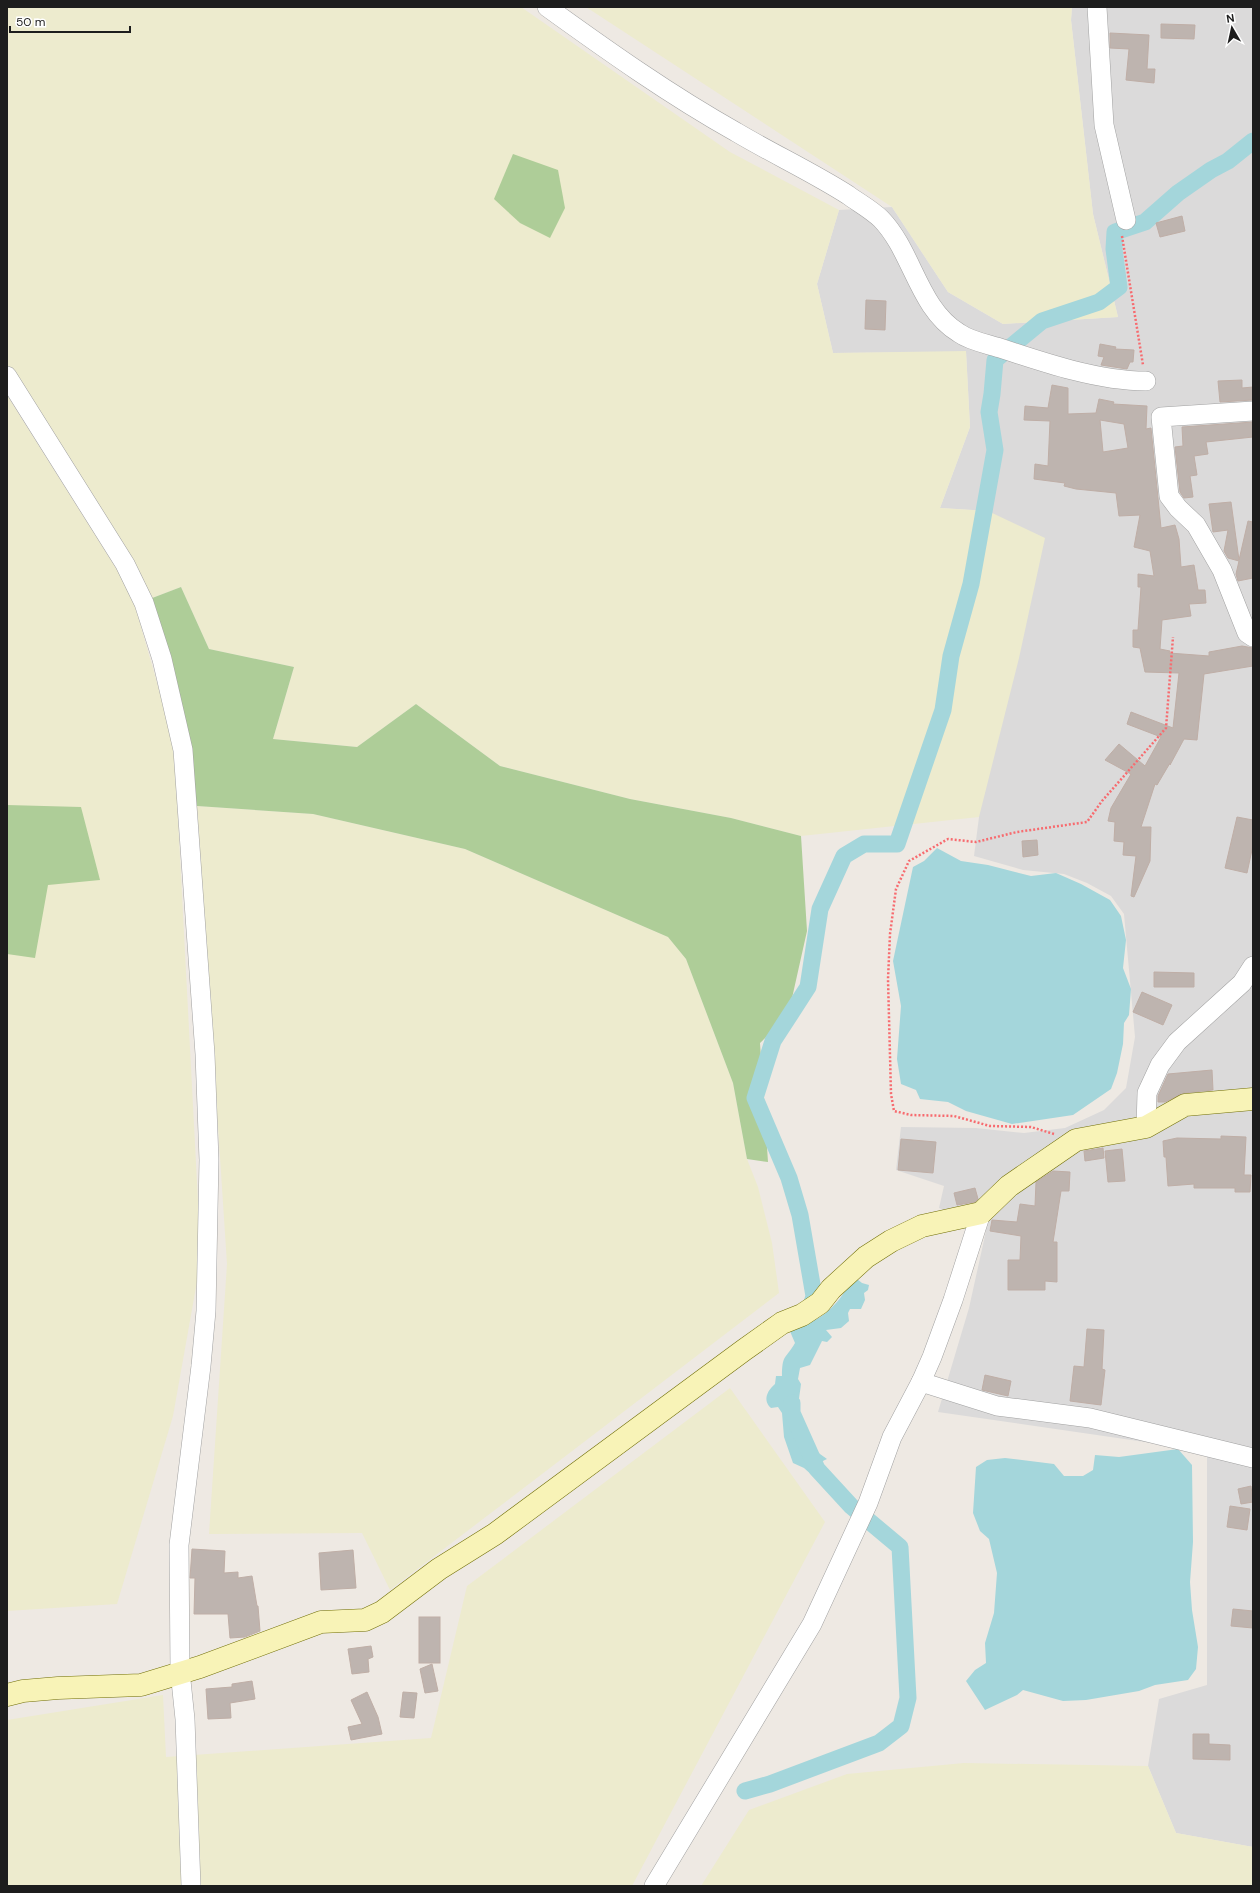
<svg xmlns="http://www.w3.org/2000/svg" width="1260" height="1893" font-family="'DM Sans',sans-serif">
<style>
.residential{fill:#dbdada}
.farmland{fill:#edebce}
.forest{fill:#aecd98}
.water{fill:#a4d6db}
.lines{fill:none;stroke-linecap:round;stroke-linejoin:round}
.canal{stroke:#a4d6db;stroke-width:17}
.building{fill:#beb4af;stroke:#bfaea6;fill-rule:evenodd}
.street-casing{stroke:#a1a1a1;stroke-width:20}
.secondary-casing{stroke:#716f07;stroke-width:23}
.path{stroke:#f76b6f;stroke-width:2.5;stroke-dasharray:2 2;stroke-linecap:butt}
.street{stroke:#fff;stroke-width:19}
.secondary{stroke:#f8f3b7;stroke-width:22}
</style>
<rect width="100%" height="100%" fill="#eee9e3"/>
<path class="residential" d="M1072,7H1253V1847L1176,1833L1148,1766L1159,1699L1207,1685V1451L938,1412L969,1308L986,1231L939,1208L944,1186L896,1170L901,1127L976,1128L1024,1133L1065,1128L1104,1110L1126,1088L1135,1037L1124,914L1111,896L1087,883L1064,874L1023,870L974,856L979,817L988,511L940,508L970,427L966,352L833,353L817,284L839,210L892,207L948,292L1003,324L1118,317L1093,214L1071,20Z"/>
<g class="farmland">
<path d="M7,7H521L730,152L839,210L817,284L833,353L966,351L970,427L940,508L988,511L1045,538L1019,658L979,817L801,836L731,818L630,799L500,766L416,704L357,747L273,739L294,667L209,649L181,587L147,600L7,365Z"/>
<path d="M586,7H1072L1071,20L1093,214L1118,317L1003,324L948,292L892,207Z"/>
<path d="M7,395L131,592L174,742L201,1259L173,1416L117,1604L7,1611Z"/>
<path d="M197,806L313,814L465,849L668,937L686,959L733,1083L747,1159L758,1187L772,1243L779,1293L390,1590L362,1533L209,1534L227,1264Z"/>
<path d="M730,1388L825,1522L632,1886H7V1720L163,1695L166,1757L431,1738L467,1586Z"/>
<path d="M964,1763L1148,1766L1176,1833L1253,1847V1886H701L749,1810L847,1774Z"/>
</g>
<g class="forest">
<path d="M513,154L558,170L565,208L550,238L520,223L494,199Z"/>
<path d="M181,587L209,649L294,667L273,739L357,747L416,704L500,766L630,799L731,818L801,836L807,931L788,1016L760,1043L768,1162L747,1159L733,1083L686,959L668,937L465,849L313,814L197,806L147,600Z"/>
<path d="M7,805L81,807L100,880L48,885L35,958L7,954Z"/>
</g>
<g class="water">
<path d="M937,848L961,861L988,865L1031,876L1056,873L1081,884L1110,900L1121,916L1126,940L1123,968L1131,989L1129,1015L1124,1023L1123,1044L1117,1073L1111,1089L1073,1115L1012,1124L966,1111L948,1102L920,1099L916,1090L901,1084L897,1059L901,1006L893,961L913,867L924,861Z"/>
<path d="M857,1279L862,1283L869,1285L868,1290L864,1293L865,1300L861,1309H850L848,1313L849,1321L841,1328L826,1330L832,1337L827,1342L822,1341L810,1365L800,1368L798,1379L801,1384C798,1408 794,1422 804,1445L813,1449L827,1459C818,1463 815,1467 814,1477L804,1468L793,1463L784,1437L782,1413L778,1407L771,1408C762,1400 768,1390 775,1384L776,1376H782C782,1354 786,1359 795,1343L789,1329C809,1325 823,1318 837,1302C844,1294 848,1284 857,1279Z"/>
<path d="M1178,1449L1192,1465L1193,1542L1190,1582L1192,1610L1198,1647L1196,1669L1188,1680L1155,1685L1139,1691L1086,1700L1063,1701L1023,1690L1017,1695L985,1710L966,1681L975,1670L986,1663L985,1643L994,1613L997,1573L989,1539L980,1531L973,1513L976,1467L987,1460L1005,1458L1054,1464L1064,1476H1083L1093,1470L1095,1455L1119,1457Z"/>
</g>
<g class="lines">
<g class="canal">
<path d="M808,1317L814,1296L800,1215L789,1178L755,1098L773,1041L808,987L820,909L844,856L864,844H897L943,710L951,656L971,584L995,450L989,412L992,394L995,360L1042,321L1099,302L1119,287L1114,249L1115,232L1145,222L1178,193L1211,170L1228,161L1253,141"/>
<path d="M745,1791L770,1784L879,1743L901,1726L908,1698L900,1547L851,1506L817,1469L792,1413V1403"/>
</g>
</g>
<g class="building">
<path d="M1161,24L1195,25L1194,39L1161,38Z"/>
<path d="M1110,33L1149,35L1147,69H1155L1154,83L1126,80L1129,49L1110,48Z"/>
<path d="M1182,216L1185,231L1160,237L1156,223Z"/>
<path d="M866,300L886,301L885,330L865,329Z"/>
<path d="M1100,344L1116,347L1115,349L1134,350L1133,362H1130L1127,369L1101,365L1104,357L1098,356Z"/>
<path d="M1242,380V388L1253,387V400L1220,402L1218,381Z"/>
<path d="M1052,385L1068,388V414L1096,413L1099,399L1114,402L1113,404L1147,406L1146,429L1151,428L1161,528L1175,525L1179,539L1181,567L1194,565L1198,590H1205L1206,603L1189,604L1191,616L1162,620L1160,649L1170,651L1169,653L1209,656V652L1242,646L1253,648V666L1204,674L1197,740L1184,739L1170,765V763L1157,785L1155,784L1141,827H1151L1150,861L1134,897L1131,896L1136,856L1123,855L1124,842L1114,841L1115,822L1108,821L1111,808L1131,774L1105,760L1119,744L1145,766L1161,737L1127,724L1131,712L1173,728L1179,673L1145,672L1140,648L1133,647V630H1138L1141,587H1138V574L1154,576L1150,551L1134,547L1140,515L1119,516L1116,493L1076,489L1064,486L1065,483L1034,479L1035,464L1048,466L1050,421L1024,420L1025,406L1048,408ZM1100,420L1124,424L1128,448L1103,452Z"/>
<path d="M1253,422V437L1206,442L1208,454L1194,456L1197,475L1190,476L1193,497L1184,498L1180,492L1175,447L1183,446L1182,427Z"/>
<path d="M1231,502L1239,560L1248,521L1253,522V578L1238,581L1236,574L1239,561L1228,558L1224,551L1228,530L1213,532L1209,504Z"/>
<path d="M1237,817L1253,820V845L1247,873L1225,868Z"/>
<path d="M1037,840L1038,855L1023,857L1022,841Z"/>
<path d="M1154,972L1194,973V987H1154Z"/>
<path d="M1142,992L1172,1005L1163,1025L1133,1012Z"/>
<path d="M1212,1070L1213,1090L1184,1093L1165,1102H1158V1096L1168,1074Z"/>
<path d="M1221,1136L1246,1137L1244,1175H1251L1250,1192H1235V1188H1194V1184L1168,1186L1166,1157H1164L1163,1141L1177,1138L1221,1139Z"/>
<path d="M901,1139L936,1142L933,1173L898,1170Z"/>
<path d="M1103,1148L1104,1158L1085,1161L1084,1151Z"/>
<path d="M1122,1149L1125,1181L1108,1182L1105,1151Z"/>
<path d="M1053,1171L1070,1172L1069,1191H1061L1053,1242H1057V1282L1045,1281V1290H1008V1260H1020L1021,1236L990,1231L992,1220L1017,1222L1020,1204L1035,1206L1036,1182Z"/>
<path d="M975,1188L978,1199L975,1202L957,1205L954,1193Z"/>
<path d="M1087,1329L1104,1330L1102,1369L1105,1370L1101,1405L1070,1401L1074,1366L1084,1367Z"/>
<path d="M985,1375L1011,1381L1008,1396L982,1390Z"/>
<path d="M1251,1486L1253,1502L1241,1504L1238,1489Z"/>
<path d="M1230,1506L1250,1509L1247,1530L1227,1527Z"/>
<path d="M192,1549L225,1551L224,1573L238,1572V1578L252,1576L257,1606H258L260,1631L245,1637L230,1638L228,1614H194L195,1578H190Z"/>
<path d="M353,1550L356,1588L321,1590L319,1553Z"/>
<path d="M1233,1609L1253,1611V1628L1231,1626Z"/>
<rect x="419" y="1617" width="21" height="46"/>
<path d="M371,1646L373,1657L368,1659L369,1672L352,1674L348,1649Z"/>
<path d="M432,1664L438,1691L425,1693L420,1669Z"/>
<path d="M252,1681L255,1699L230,1703L231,1718L208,1719L206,1689L232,1687V1684Z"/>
<path d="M367,1692L378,1717L382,1734L351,1740L348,1727L362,1724L351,1700Z"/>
<path d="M403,1692L417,1693L414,1718L400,1717Z"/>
<path d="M1193,1734H1209V1744L1230,1745V1760L1193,1759Z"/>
</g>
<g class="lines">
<g class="street-casing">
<g id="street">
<path d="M547,7C608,51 670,95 736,132C773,154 812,172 848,195C859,203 872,210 881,219C913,252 918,308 959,333C970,341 987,344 1000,348C1045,363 1099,381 1146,381"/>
<path d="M1097,7L1104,125L1126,220"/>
<path d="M7,376L125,564L144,603L162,659L183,750L205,1054L209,1160L206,1311L201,1366L179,1545L180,1671L185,1719L191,1886"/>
<path d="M1253,411L1161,417L1169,496L1178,508L1196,525L1222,570L1247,633L1253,637"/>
<path d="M1146,1127L1147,1093L1160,1065L1177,1042L1242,983L1253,966"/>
<path d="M921,1382L997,1406L1090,1418L1253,1458"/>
<path d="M654,1886L812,1624L868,1503L892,1437L921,1382L932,1357L953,1300L981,1213"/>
</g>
</g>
<g class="secondary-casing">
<path id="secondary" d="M7,1695L23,1691L58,1688L141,1685L200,1667L321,1622L365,1620L382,1612L439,1569L495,1534L744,1350L782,1323L802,1315L820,1303L831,1289L866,1257L891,1241L922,1226L981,1213L1009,1186L1076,1140L1146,1127L1185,1105L1253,1099"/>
</g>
<g class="path">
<path d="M1122,236L1143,365"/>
<path d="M1054,1134L1031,1127L990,1126L954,1116L911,1115L894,1111L891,1094L888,979L890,934L896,889L909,861L948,839L976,842L1017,832L1087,822L1102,801L1166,728L1173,637"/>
</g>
<use href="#street" class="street"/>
<use href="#secondary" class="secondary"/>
</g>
<rect width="1260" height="1893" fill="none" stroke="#1d1d1d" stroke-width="16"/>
<g transform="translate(1232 28) rotate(351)" stroke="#ffffff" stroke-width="3" paint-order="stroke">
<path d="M0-3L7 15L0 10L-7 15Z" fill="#1d1d1d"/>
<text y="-6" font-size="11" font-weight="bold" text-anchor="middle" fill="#1d1d1d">N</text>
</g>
<path d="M10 26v6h120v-6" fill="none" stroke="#1d1d1d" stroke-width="2"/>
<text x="16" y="26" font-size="12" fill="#1d1d1d" stroke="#ffffff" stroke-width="3" paint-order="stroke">50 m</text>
</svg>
